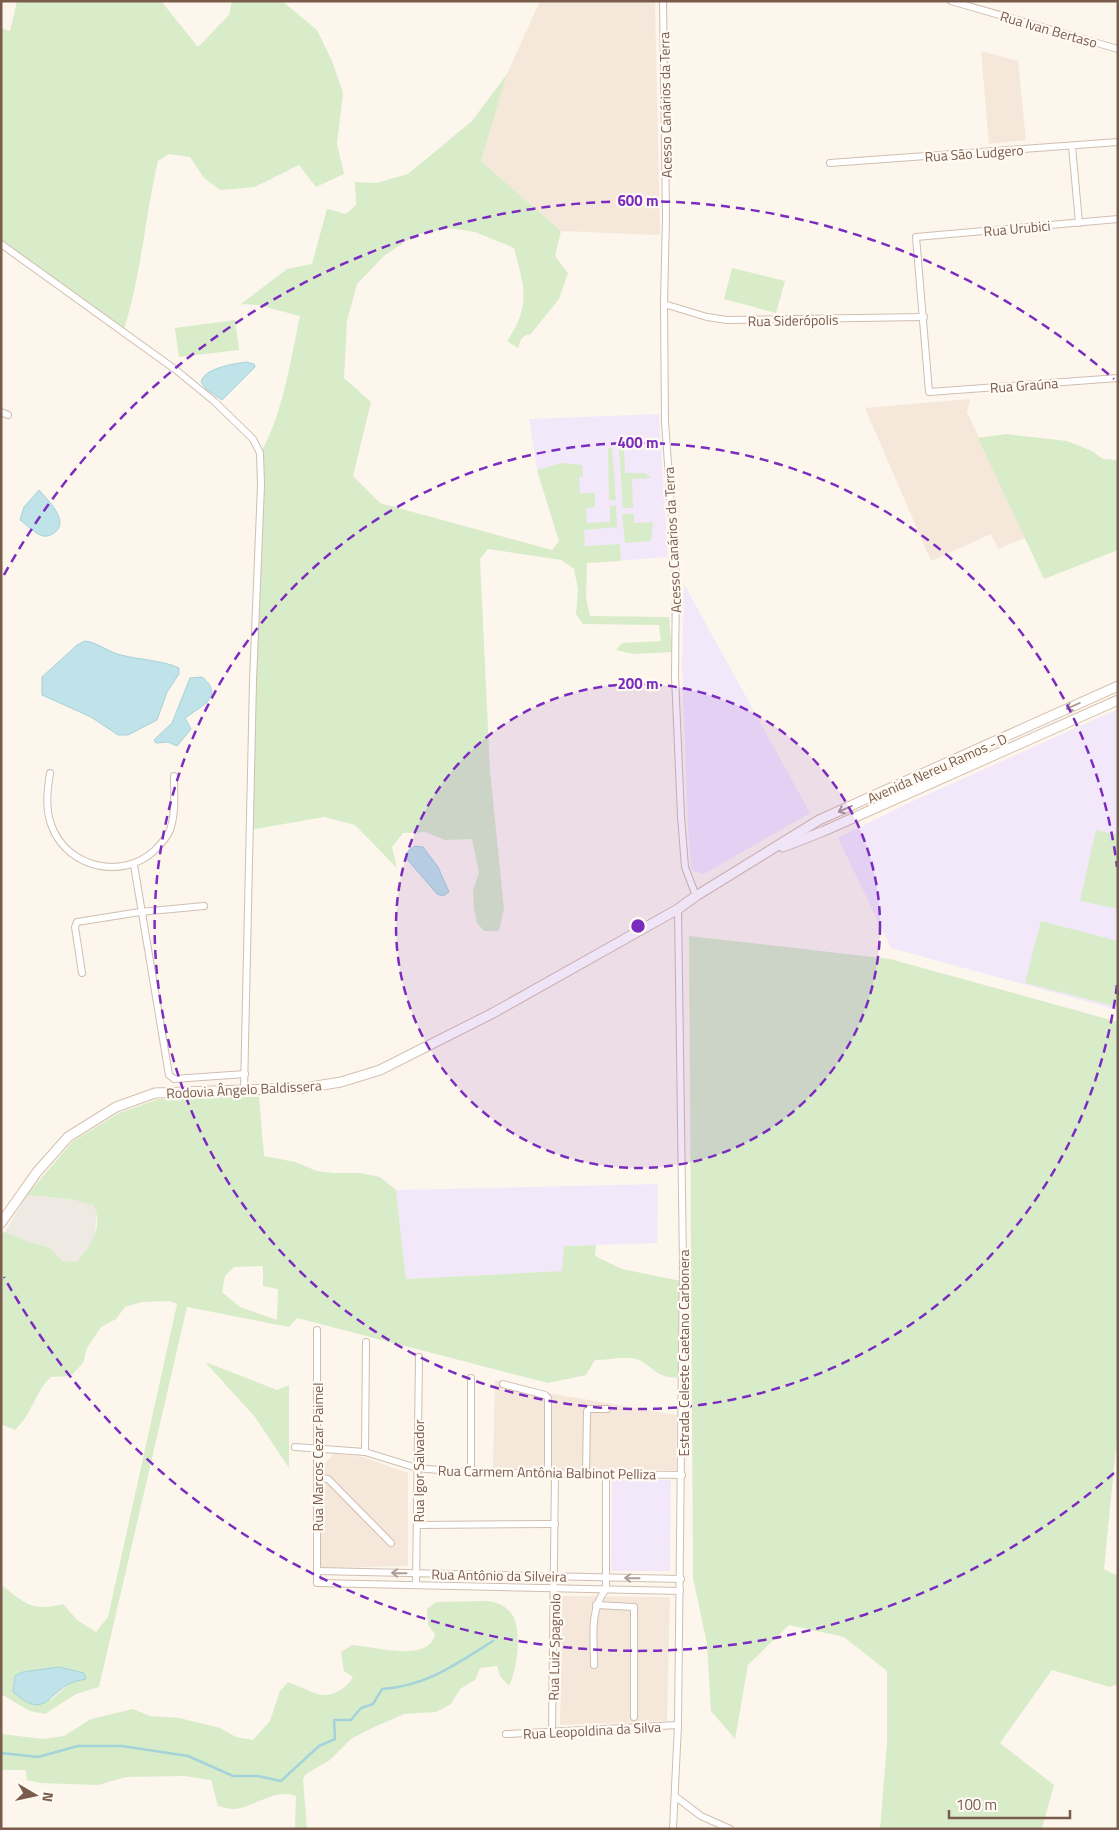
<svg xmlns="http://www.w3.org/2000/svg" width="1119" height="1830" font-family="'Titillium Web',sans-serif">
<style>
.residential{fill:#f5e8da}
.industrial{fill:#efe9e4}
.education{fill:#f3e8fa}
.green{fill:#d8ecc9;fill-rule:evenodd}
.water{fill:#bfe3e8;stroke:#a5d3da}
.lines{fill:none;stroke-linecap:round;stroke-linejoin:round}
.stream{stroke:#a5d3da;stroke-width:2.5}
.street-casing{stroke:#d1beb0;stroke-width:8}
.secondary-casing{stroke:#d6c0b0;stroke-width:11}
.street{stroke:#fff;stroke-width:6}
.secondary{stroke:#fff;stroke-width:9}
.oneway{stroke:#af9d94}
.ring{fill:none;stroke:#7b2cbf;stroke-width:2.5;stroke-dasharray:9 6}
.labels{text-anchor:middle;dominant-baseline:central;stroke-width:4.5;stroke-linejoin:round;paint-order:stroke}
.street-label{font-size:14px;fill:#7a5c4d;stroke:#fffaf3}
.centre{fill:#7b2cbf;stroke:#fffaf3;stroke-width:2.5}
.ring-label{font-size:15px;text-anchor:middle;font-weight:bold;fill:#7b2cbf;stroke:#fffaf3;stroke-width:4.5;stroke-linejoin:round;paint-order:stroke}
</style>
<rect width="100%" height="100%" fill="#fdf6ec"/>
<g class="residential">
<path d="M540,1H655L660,235L561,231L481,161L507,74Z"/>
<path d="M981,51L1018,61L1026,140L989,144Z"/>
<path d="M970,399L967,412L1025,538L998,549L991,534L931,561L865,408Z"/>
<path d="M495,1380L542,1392L677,1415L676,1470L493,1468Z"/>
<path d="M334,1454L363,1457L408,1473V1566L321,1568V1467Z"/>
<path d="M562,1596L670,1597L667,1721L560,1725Z"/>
</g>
<path class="industrial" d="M27,1195L69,1199L93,1205L97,1212L94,1239L76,1262L61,1261L49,1247L32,1243L5,1232Z"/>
<g class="education">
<path d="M659,414L668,557L587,563L559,541L537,470L529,419Z"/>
<path d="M684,584L810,813L704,874L693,871L691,866L688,826L682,665Z"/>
<path d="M1118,709V1010L891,948L838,838L913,801Z"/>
<path d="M658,1184L657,1243L564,1246L563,1271L406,1279L396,1190Z"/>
<path d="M612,1480H671L670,1571H611Z"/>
</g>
<g class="green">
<path d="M17,1H161L198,47L229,15L232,1H282L317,30L332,61L343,93L337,144L344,174L316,187L299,165L255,187L220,190L204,178L190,157L169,154L158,161C145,217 141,278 123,332L1,244V28L10,31Z"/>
<path d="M507,74L481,161L561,231L555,256L568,273L559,299L530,335H526L521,339L518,348L507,341C532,304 524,288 514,248L475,232L450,228L415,235L384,256L357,284L347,321L344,378L371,402L353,476L380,503L552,550L559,541L537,470L561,463L582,465L583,477H579L580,493H595V507L586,508L587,523L610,522V506H616L617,527L584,530L585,546L620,544L621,561L587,563L586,597L590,616L669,617L672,652L634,654L616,650L622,643L661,641L659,625L583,624L576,614L578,589L574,569L561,560L488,549L480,559L490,771L504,909L499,931H484L477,923L474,909L473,891L479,872L472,839L445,840L425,832L403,833L392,847L397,868L355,825L324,817L250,830L260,453C281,422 292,354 300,316L258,305L241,304L287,269L312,264L327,209L346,214L356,205L355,182L376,183L408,174L472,121Z"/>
<path d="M732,268L785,281L776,313L724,299Z"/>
<path d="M235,320L239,350L179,357L175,328Z"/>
<path d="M1006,434L1067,441L1092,451L1103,459L1118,460V550L1044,579L978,438Z"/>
<path d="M608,448H612L616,500H609Z"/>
<path d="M619,448H624L625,473H645L651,478L632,479L633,508H623Z"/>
<path d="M622,514H634V523L653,522L651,541L625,543Z"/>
<path d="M1096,830L1118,835V909L1080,901Z"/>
<path d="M1041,921L1118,941V1007L1025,983Z"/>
<path d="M689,936L890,959L1118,1022V1427L1104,1569L1118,1576V1684L1110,1687L1052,1670L1000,1743L1054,1785L1042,1829H880L887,1744V1671L844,1637L789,1625L748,1665L735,1739L711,1711L707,1644L693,1578Z"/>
<path d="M224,1097H259L264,1156L295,1162L317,1171L334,1173H360L380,1177L396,1190L406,1279L562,1271L564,1246L596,1245L595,1256L622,1269L681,1281L679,1377C658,1381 649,1362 636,1359C624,1356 607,1360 595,1360L586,1375L548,1383L297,1318L289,1327L187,1307L99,1687L76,1694L45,1714L30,1711L1,1694V1589L3,1586C25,1604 34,1612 63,1604L77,1620L96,1632L108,1617L177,1304L169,1301L142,1302L125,1307L116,1319L101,1327L87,1348L83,1363L71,1376L51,1377C33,1395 33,1413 15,1430L1,1424V1233L5,1232L32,1243L49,1247L62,1261L76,1262C90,1247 105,1225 93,1205L69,1199L27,1195L72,1142L119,1113L158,1099ZM263,1266V1286L278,1289L277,1320L240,1307L222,1292L225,1276L234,1267ZM59,1667L70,1670L71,1683L51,1700L23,1672Z"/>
<path d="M205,1362L277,1390L289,1385V1468L255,1417Z"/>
<path d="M487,1601C496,1602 505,1605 511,1613C523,1628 517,1671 509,1686L500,1676L497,1666L480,1668L475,1680L460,1689L451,1704L436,1712L404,1714L372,1728L351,1739L330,1760L306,1774L303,1779L307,1829H292L295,1828L296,1796C275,1788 255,1807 234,1809C229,1809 223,1807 218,1806L211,1780L184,1776L126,1777L98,1785L40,1783L27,1780L26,1770H1V1734L44,1739L64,1736L91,1719L133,1709L150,1716L179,1718L220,1728L236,1737L253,1740L270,1721L280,1691L288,1682C294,1684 318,1695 321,1695C334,1696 347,1688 353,1677L344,1671L341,1652L352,1645C374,1646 429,1664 435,1634L428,1625L427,1609L436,1602Z"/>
</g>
<g class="water">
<path d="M246,362L254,364L255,367L222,400L206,389L201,382C204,368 233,364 246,362Z"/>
<path d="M39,490C47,499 71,522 54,533C51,535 47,537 43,536C35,534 26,524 20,520L24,507Z"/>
<path d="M85,641C99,643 108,652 121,655C140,660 162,660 179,668V674L167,692L157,720L128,735H118L91,717L42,695V677L77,645Z"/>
<path d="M202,677C226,696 200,707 185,718L191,729L177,746L168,742L156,743L154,740L172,723L190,678Z"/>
<path d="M415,846L423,847L438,867L449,892L443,896L437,894L407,859V852Z"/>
<path d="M59,1667L84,1673L86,1679C82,1680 75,1681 71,1683C45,1697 44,1719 13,1692L15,1676L23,1672Z"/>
</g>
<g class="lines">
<path class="stream" d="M1,1753L38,1757L78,1746H122L188,1756L233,1776H258L281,1781L319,1746L335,1739L334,1720H351L361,1708L373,1704L382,1689C427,1686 456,1664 493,1641"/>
<g class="street-casing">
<g id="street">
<path d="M663,1L666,217L664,304L665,422L676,576L675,676L681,816L685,867L696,896"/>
<path d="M951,1L1118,49"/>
<path d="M1072,146L1079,223"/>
<path d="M830,163L1118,142"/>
<path d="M1118,219L916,237L929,392L1118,378"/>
<path d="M1,244L176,370L215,402L253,439L260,453L261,485L253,681L244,1090"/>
<path d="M664,304L707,317L727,320L924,317"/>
<path d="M1,412L8,415"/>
<path d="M50,773C47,792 45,809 52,827C68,868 122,880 154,851C160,845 167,838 170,830C176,813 174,794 174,776"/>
<path d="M134,865L169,1075L174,1079L245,1074"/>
<path d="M82,973L75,927L77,922L140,912L204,906"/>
<path d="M317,1330V1583L680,1591"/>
<path d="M503,1384L545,1395L548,1398V1473"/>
<path d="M295,1447L365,1452L417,1468L460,1472L682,1475"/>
<path d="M365,1452L366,1342"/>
<path d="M471,1472V1378"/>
<path d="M586,1474L587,1411L589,1409H607"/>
<path d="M317,1477L328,1479L391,1543"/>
<path d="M418,1525L555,1524"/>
<path d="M317,1571L681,1579"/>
<path d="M416,1585L419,1357"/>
<path d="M596,1605L634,1607V1717"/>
<path d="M594,1665C594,1639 589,1610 606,1589V1474"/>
<path d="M552,1731L555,1473"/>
<path d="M506,1734L678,1725"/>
<path d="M676,1797L701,1816L730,1829"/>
<path d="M673,1829L678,1725L683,1264L678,909"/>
</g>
</g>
<g class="secondary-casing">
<g id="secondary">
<path d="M783,847L824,831L1118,700"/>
<path d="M1,1223L37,1172L68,1137L116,1107L155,1093L304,1088L341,1082L380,1070L493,1013L678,909L696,896L819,820L1118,686"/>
</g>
</g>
<use href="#street" class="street"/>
<use href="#secondary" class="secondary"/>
</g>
<defs><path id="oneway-shaft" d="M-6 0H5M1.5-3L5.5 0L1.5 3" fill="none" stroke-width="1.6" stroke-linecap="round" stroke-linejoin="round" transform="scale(1.25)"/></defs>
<g class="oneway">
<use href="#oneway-shaft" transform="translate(1073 706) rotate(156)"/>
<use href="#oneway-shaft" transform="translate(845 809) rotate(156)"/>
<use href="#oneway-shaft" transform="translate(399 1573) rotate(-179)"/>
<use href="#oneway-shaft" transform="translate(632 1578) rotate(-179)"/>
</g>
<circle cx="638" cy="926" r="242" fill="#7b2cbf" fill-opacity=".12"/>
<g class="ring">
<circle cx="638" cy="926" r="242"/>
<path d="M1117 985A483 483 0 1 1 1117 867"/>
<path d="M1114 1473A725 725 0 0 1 4 1277M4 575A725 725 0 0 1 1114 379"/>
</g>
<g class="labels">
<g class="street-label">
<text transform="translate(1049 29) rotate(16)">Rua Ivan Bertaso</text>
<text transform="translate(665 105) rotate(-91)">Acesso Canários da Terra</text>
<text transform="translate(974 153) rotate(-4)">Rua São Ludgero</text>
<text transform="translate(1017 228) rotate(-5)">Rua Urubici</text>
<text transform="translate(793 320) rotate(-1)">Rua Siderópolis</text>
<text transform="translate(1024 385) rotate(-4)">Rua Graúna</text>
<text transform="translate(672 540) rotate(-93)">Acesso Canários da Terra</text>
<text transform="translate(937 768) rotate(-24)">Avenida Nereu Ramos - D</text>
<text transform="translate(244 1089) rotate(-3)">Rodovia Ângelo Baldissera</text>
<text transform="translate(683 1353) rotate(-90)">Estrada Celeste Caetano Carbonera</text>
<text transform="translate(317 1457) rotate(-90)">Rua Marcos Cezar Paimel</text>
<text transform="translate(418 1471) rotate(-90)">Rua Igor Salvador</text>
<text transform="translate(547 1472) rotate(1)">Rua Carmem Antônia Balbinot Pelliza</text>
<text transform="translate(499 1575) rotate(1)">Rua Antônio da Silveira</text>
<text transform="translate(554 1647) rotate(-89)">Rua Luiz Spagnolo</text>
<text transform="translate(592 1730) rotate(-3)">Rua Leopoldina da Silva</text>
</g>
</g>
<circle cx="638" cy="926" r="8" class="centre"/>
<g class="ring-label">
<text x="638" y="206">600 m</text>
<text x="638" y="448">400 m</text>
<text x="638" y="689">200 m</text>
</g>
<rect width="1119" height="1830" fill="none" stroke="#7a5c4d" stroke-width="5"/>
<g transform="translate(35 1795) rotate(99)" stroke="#fffaf3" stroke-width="4" paint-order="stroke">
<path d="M0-4L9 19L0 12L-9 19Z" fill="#7a5c4d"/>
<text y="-8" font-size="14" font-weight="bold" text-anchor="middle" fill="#7a5c4d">N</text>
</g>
<path d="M949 1810v8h121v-8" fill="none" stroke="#7a5c4d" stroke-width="2.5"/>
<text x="956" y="1810" font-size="15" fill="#7a5c4d" stroke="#fffaf3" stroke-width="4" paint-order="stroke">100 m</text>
</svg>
